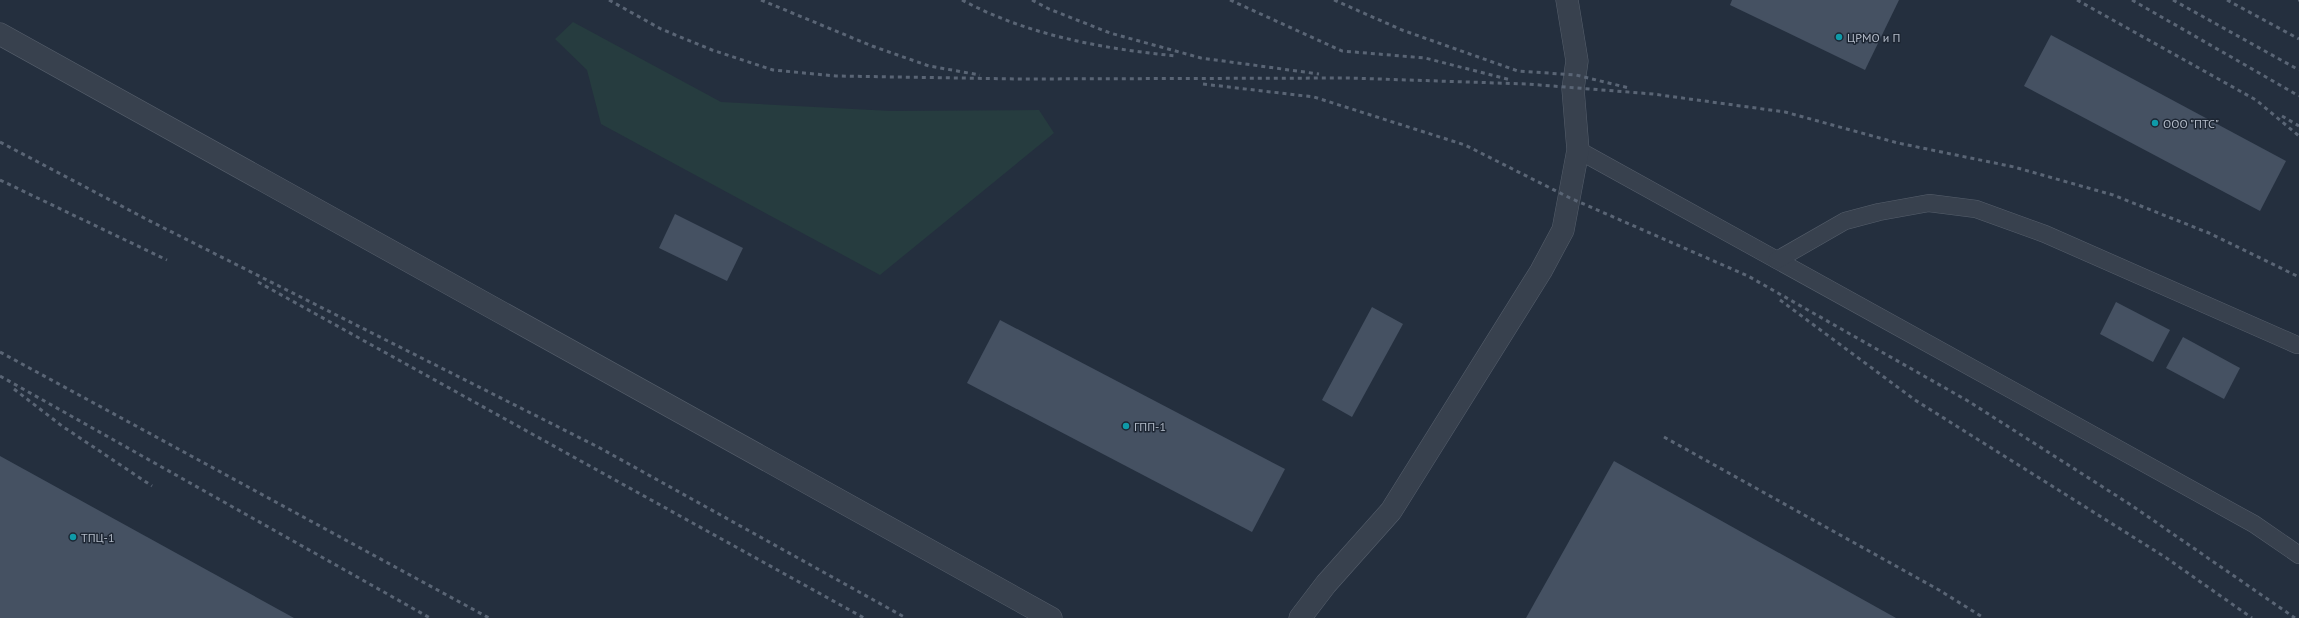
<svg xmlns="http://www.w3.org/2000/svg" width="2299" height="618" font-family="'PT Sans',sans-serif">
<style>
.green{fill:#263c3f}
.building{fill:#455162}
.lines{fill:none;stroke-linecap:round;stroke-linejoin:round}
.service-casing{stroke:#565f6c;stroke-width:18}
.minor-casing{stroke:#565f6c;stroke-width:23}
.service{stroke:#38414e;stroke-width:17}
.minor{stroke:#38414e;stroke-width:22}
.rail{stroke:#5a6575;stroke-width:3;stroke-dasharray:4 4;stroke-linecap:butt}
.culture-dot{fill:#0f9aa8;stroke:#1d2633;stroke-width:1.5}
.labels{text-anchor:middle;dominant-baseline:central;stroke-width:3;stroke-linejoin:round;paint-order:stroke}
.poi-label{font-size:12px;fill:#b4bcc9;stroke:#1d2633;text-anchor:start}
</style>
<rect width="100%" height="100%" fill="#242f3e"/>
<path class="green" d="M573,22L721,102L891,111L1039,110L1054,133L880,275L601,124L587,70L555,39Z"/>
<g class="building">
<path d="M1732,0H1899L1865,70L1730,5Z"/>
<path d="M2051,35L2286,161L2260,211L2024,86Z"/>
<path d="M675,214L743,248L727,281L659,248Z"/>
<path d="M2116,302L2170,330L2153,362L2100,334Z"/>
<path d="M1372,307L1403,324L1352,417L1322,400Z"/>
<path d="M1000,320L1285,469L1252,532L967,383Z"/>
<path d="M2183,337L2240,368L2224,399L2166,368Z"/>
<path d="M0,456L294,618H0Z"/>
<path d="M1614,461L1896,618H1526Z"/>
</g>
<g class="lines">
<g class="service-casing">
<g id="service">
<path d="M1578,150L2254,524L2299,555"/>
<path d="M1777,260L1845,221L1879,212L1929,203L1976,209L2045,234L2297,345"/>
</g>
</g>
<g class="minor-casing">
<g id="minor">
<path d="M0,34L1051,618"/>
<path d="M1300,618L1326,584L1391,511L1541,271L1563,230L1578,150L1573,89L1577,61L1567,0"/>
</g>
</g>
<use href="#service" class="service"/>
<use href="#minor" class="minor"/>
<g class="rail">
<path d="M609,0L661,29L712,50L773,70L836,76L1020,79L1349,78L1527,84L1653,94L1785,112L1898,143L2014,167L2113,195L2209,233L2299,277"/>
<path d="M761,0L872,46L929,66L980,75"/>
<path d="M962,0C1027,35 1103,49 1177,56"/>
<path d="M1032,0L1049,9L1110,33L1201,58L1319,74"/>
<path d="M1230,0L1342,51L1425,58L1511,80"/>
<path d="M1334,0L1402,30L1518,71L1576,75L1629,88"/>
<path d="M2077,0L2256,100L2299,136"/>
<path d="M2132,0L2299,96"/>
<path d="M2173,0L2299,70"/>
<path d="M2227,0L2299,39"/>
<path d="M2298,0H2299"/>
<path d="M1203,84L1314,97L1465,145L1570,198L1748,276L1968,401L2131,505L2295,618"/>
<path d="M2282,116L2299,126"/>
<path d="M0,142L148,220L600,448L906,618"/>
<path d="M0,180L167,260"/>
<path d="M258,282L864,618"/>
<path d="M1780,300L1915,400L2165,557L2252,618"/>
<path d="M0,352L489,618"/>
<path d="M0,376L430,618"/>
<path d="M14,389L62,426L152,486"/>
<path d="M1664,437L1939,590L1984,618"/>
</g>
</g>
<g class="culture-dot">
<circle cx="1839" cy="37" r="4"/>
<circle cx="2155" cy="123" r="4"/>
<circle cx="1126" cy="426" r="4"/>
<circle cx="73" cy="537" r="4"/>
</g>
<g class="labels">
<g class="poi-label">
<text x="1847" y="37">ЦРМО и П</text>
<text x="2163" y="123">ООО "ПТС"</text>
<text x="1134" y="426">ГПП-1</text>
<text x="81" y="537">ТПЦ-1</text>
</g>
</g>
</svg>
